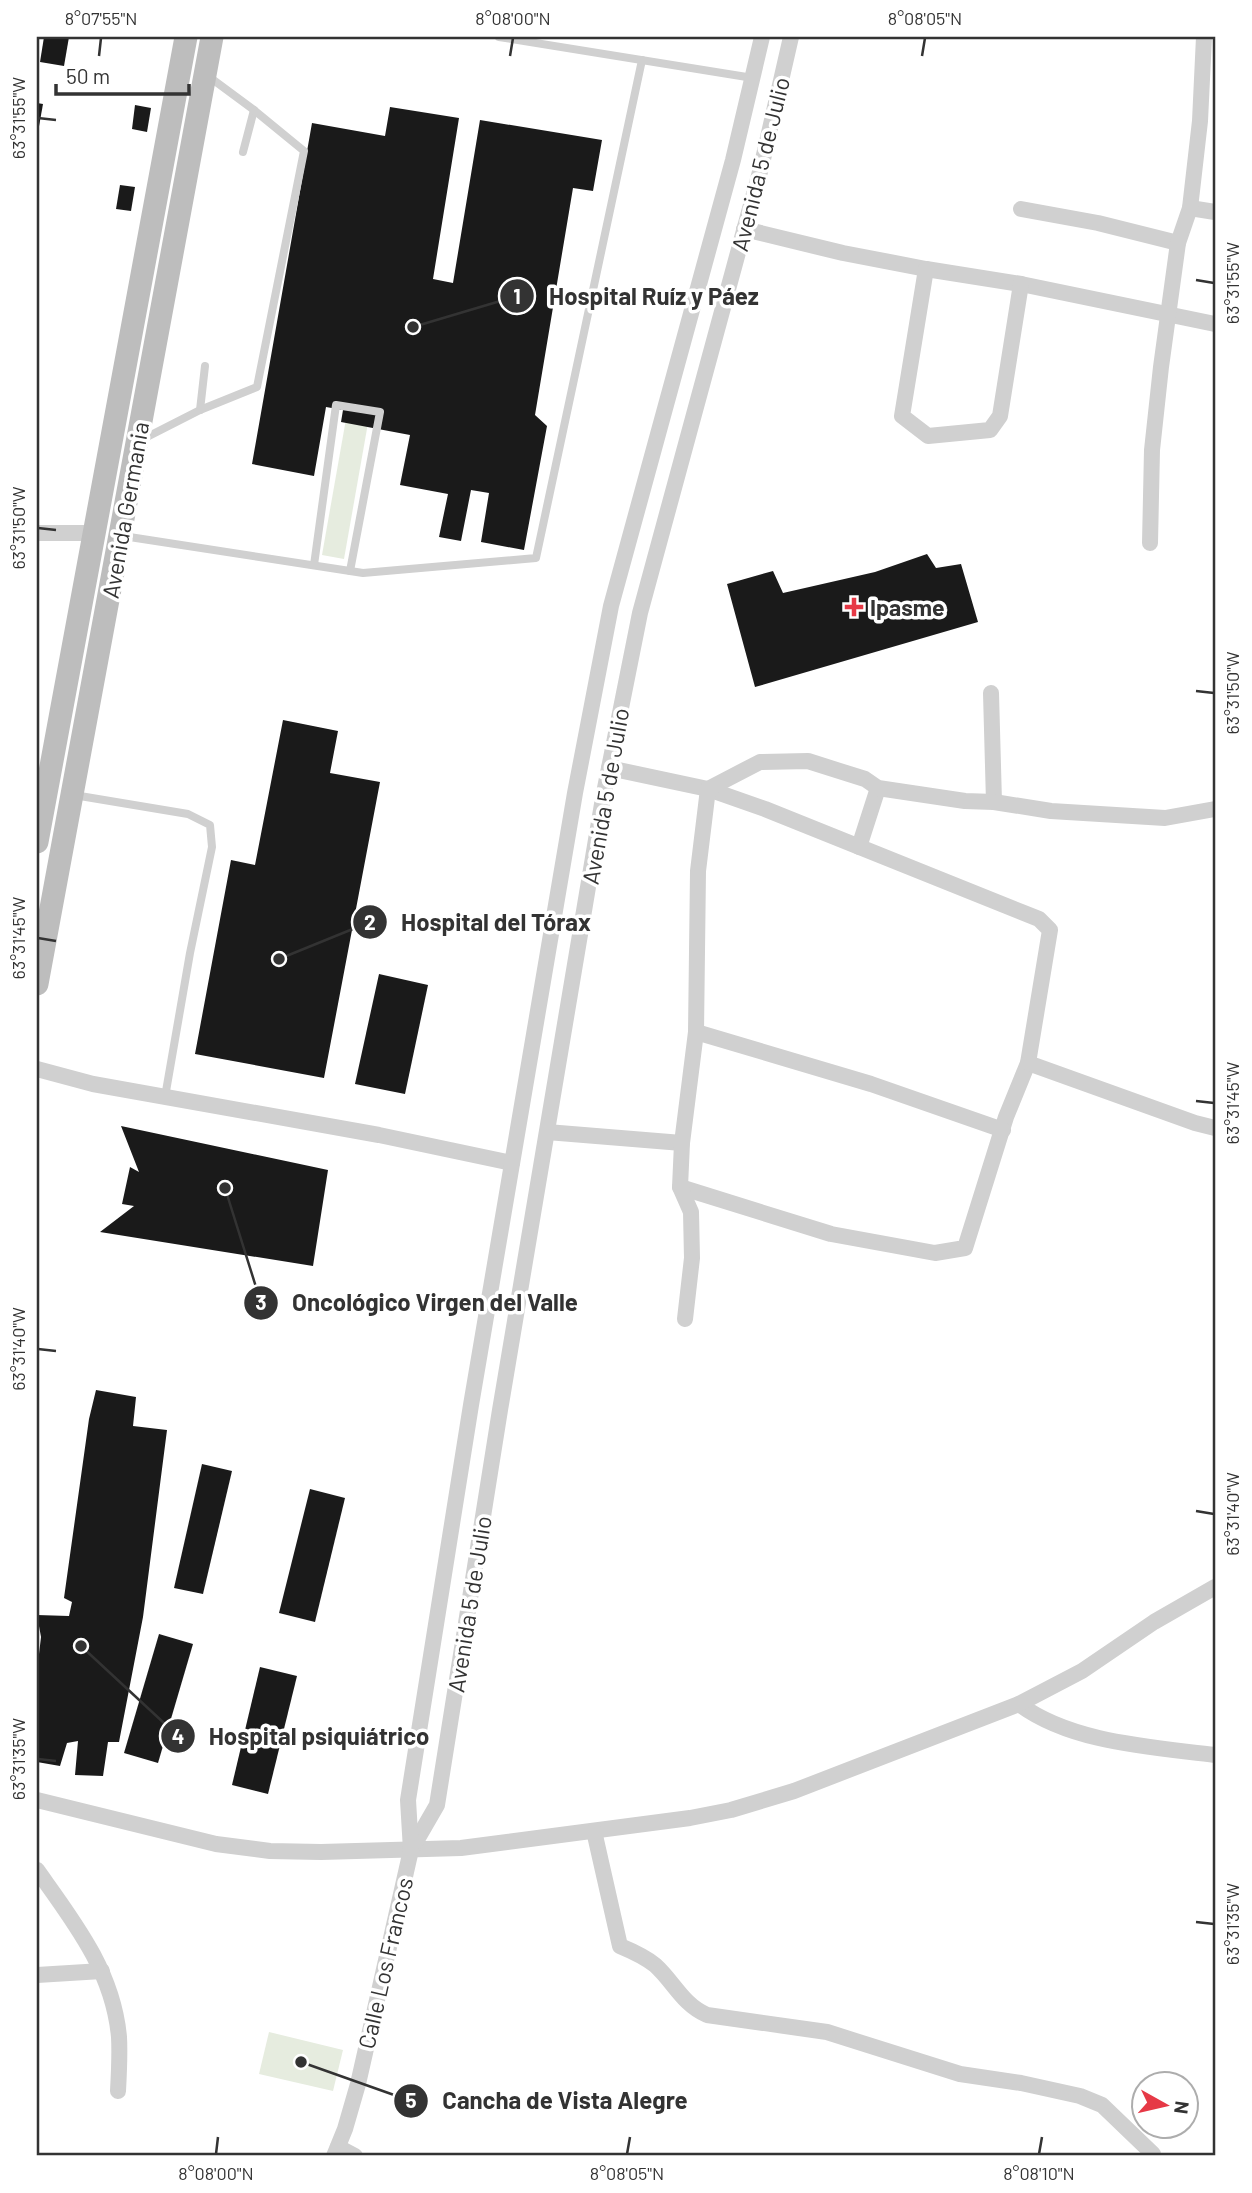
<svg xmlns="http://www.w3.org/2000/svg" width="1252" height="2193" font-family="Barlow,sans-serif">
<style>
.green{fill:#e6ecdf}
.building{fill:#1a1a1a}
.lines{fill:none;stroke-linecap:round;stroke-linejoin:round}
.lane{stroke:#d0d0d0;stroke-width:8}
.street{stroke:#d0d0d0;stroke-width:16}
.secondary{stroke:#bdbdbd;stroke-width:23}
.ticks{fill:none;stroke:#333;stroke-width:2.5}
.poi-dot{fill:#e63946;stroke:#fff;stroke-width:2.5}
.labels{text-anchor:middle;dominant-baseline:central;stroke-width:7;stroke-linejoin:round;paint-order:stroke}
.street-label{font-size:23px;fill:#333;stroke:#fff}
.poi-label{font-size:23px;font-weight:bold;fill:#333;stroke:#fff;text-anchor:start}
.leader{fill:none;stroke:#333;stroke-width:2.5}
.callout-dot{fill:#333;stroke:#fff;stroke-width:2.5}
.mark-label{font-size:21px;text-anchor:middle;font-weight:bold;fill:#fff}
.callout-label{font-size:24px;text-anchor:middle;font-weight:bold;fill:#333;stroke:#fff;stroke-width:7;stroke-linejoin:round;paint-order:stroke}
.neatline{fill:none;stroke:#333;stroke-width:2.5}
.ticks-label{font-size:18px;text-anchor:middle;fill:#333}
</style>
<rect width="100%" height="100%" fill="#fff"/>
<g class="green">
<path d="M346,419L368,423L344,559L322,555Z"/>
<path d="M269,2032L343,2050L333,2091L259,2074Z"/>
</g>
<g class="building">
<path d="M44,37H69L64,66L40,62Z"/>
<path d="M37,103L43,104L38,132H37Z"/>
<path d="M135,105L151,108L147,132L132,129Z"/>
<path d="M390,107L459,118L433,279L453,283L480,120L602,140L593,191L573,188L535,415L547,426L524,550L481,542L489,493L471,490L461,541L439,537L448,494L400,485L410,435L341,422L343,410L326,407L314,476L252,464L312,123L385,136Z"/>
<path d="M120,185L135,187L131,211L116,209Z"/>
<path d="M927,554L936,568L961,564L978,622L755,687L727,584L773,571L783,593L875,572Z"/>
<path d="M283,720L338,731L330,773L380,782L324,1078L195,1054L231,860L255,865Z"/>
<path d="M379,974L428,985L405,1094L355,1084Z"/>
<path d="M121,1126L328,1170L313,1266L100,1232L134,1206L122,1204L130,1167L139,1172Z"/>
<path d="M96,1390L136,1397L133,1426L167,1430L143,1617L119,1742H108L103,1776L75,1775L78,1741L67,1743L60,1766L37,1762V1671L41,1637L37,1615L69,1616L72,1602L64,1598L89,1419Z"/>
<path d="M202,1464L232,1471L203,1594L174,1588Z"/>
<path d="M310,1489L345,1498L315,1622L279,1613Z"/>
<path d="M159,1634L193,1644L158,1763L124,1753Z"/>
<path d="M260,1667L297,1676L268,1794L232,1785Z"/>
</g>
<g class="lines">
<g class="lane">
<path d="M499,37L753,78"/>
<path d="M243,152L254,110"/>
<path d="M200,410L205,366"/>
<path d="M143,439L200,410L257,387L304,151L254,110L208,76"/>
<path d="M123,536L363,573L536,558L642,60"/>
<path d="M314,565L336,405L380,412L350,571"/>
<path d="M74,795L188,814L210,825L212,847L190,953L165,1097"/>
</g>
<g class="street">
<path d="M1190,208L1215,212"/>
<path d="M1021,209L1098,223L1178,243"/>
<path d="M744,229L843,253L926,269L1021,284L1215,324"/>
<path d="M926,269L902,416L928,436L990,430L1000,416L1021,284"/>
<path d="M37,533H94"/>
<path d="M1150,543L1152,450L1161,367L1178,243L1190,208L1200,121L1204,37"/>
<path d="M991,693L994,802"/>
<path d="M609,768L708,789L765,809L1039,919L1050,930L1028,1063L1006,1117L965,1248L935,1253L831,1234L680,1187"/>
<path d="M859,847L878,788"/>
<path d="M696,1032L871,1084L1003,1130"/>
<path d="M1028,1063L1195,1123L1215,1128"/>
<path d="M37,1069L93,1084L379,1135L512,1163"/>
<path d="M547,1132L682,1143"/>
<path d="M685,1319L692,1258L691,1212L680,1187L682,1143L696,1032L698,871L708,789L760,762L808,761L865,779L878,788L965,801L994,802L1051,811L1165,818L1215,809"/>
<path d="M1019,1704C1071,1743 1152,1747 1215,1755"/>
<path d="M37,1800L216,1844L270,1851L321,1852L461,1848L690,1818L731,1810L794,1791L1019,1704L1082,1671L1154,1622L1215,1587"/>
<path d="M594,1831L620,1946C632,1951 645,1957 655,1965C674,1982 682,2004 707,2015L827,2032L960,2074L1021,2083L1080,2096L1102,2105L1153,2154"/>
<path d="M411,1850L437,1805L500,1410L603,798L640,613L761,168L791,37"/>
<path d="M37,1870C74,1922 113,1971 119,2037C120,2055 119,2073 118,2091"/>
<path d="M37,1975L102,1971"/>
<path d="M338,2147L355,2156"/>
<path d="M334,2156L345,2129L358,2084L411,1850L408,1800L471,1405L575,793L611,606L733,160L762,37"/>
</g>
<g class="secondary">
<path d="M37,842L186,37"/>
<path d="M37,984L212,37"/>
</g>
</g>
<path class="ticks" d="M99,56L101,38M510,56L513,38M922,56L925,38M38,118L56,120M1196,280L1214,283M38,528L56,530M1196,691L1214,693M38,938L56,941M1196,1101L1214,1103M38,1349L56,1351M1196,1511L1214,1514M38,1759L56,1761M1196,1922L1214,1924M216,2154L218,2137M627,2154L630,2137M1039,2154L1042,2137"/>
<path class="poi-dot" d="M850.5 596.5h7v7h7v7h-7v7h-7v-7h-7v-7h7z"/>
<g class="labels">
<g class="street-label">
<text transform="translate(760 164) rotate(-76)">Avenida 5 de Julio</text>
<text transform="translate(125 510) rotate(-80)">Avenida Germania</text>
<text transform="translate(605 796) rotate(-80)">Avenida 5 de Julio</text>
<text transform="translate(469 1604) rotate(-81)">Avenida 5 de Julio</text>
<text transform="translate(385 1963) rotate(-77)">Calle Los Francos</text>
</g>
<g class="poi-label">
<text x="870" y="607">Ipasme</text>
</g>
</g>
<path class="leader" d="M413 327L517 296M279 959L370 922M225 1188L261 1303M81 1646L178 1736M301 2062L411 2101"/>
<g class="callout-dot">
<circle cx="413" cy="327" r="7"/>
<circle cx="279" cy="959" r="7"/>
<circle cx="225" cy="1188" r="7"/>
<circle cx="81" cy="1646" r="7"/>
<circle cx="301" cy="2062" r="7"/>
<circle cx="517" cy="296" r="18"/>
<circle cx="370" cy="922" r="18"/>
<circle cx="261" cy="1303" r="18"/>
<circle cx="178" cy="1736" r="18"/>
<circle cx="411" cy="2101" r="18"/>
</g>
<g class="mark-label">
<text x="517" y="304">1</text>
<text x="370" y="930">2</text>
<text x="261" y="1310">3</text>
<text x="178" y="1744">4</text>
<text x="411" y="2108">5</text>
</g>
<g class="callout-label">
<text x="654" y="305">Hospital Ruíz y Páez</text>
<text x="496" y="931">Hospital del Tórax</text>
<text x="435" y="1311">Oncológico Virgen del Valle</text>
<text x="319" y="1745">Hospital psiquiátrico</text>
<text x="565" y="2109">Cancha de Vista Alegre</text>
</g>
<rect width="1252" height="2193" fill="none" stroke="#ffffff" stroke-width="77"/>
<g transform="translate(1165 2105) rotate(98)"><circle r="33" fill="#ffffff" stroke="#adadad" stroke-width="2"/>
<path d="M0-5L12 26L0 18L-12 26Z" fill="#e63946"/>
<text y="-10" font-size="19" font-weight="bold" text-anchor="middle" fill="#333333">N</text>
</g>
<path d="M56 84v10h133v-10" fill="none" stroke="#333333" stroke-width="3.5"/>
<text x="66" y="84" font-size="21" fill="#333333" stroke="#ffffff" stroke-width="5" paint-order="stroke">50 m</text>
<rect x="38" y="38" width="1176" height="2116" class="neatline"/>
<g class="ticks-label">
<text x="101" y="25">8°07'55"N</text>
<text x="513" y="25">8°08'00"N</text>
<text x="925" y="25">8°08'05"N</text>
<text transform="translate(19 118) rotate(-90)" y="6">63°31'55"W</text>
<text transform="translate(1233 283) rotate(-90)" y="6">63°31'55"W</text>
<text transform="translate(19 528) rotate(-90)" y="6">63°31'50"W</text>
<text transform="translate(1233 693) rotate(-90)" y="6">63°31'50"W</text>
<text transform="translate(19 938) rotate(-90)" y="6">63°31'45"W</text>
<text transform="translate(1233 1103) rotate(-90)" y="6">63°31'45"W</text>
<text transform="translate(19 1349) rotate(-90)" y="6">63°31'40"W</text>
<text transform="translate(1233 1514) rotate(-90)" y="6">63°31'40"W</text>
<text transform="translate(19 1759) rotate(-90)" y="6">63°31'35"W</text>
<text transform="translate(1233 1924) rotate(-90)" y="6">63°31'35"W</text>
<text x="216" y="2180">8°08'00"N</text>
<text x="627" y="2180">8°08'05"N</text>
<text x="1039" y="2180">8°08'10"N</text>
</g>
</svg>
